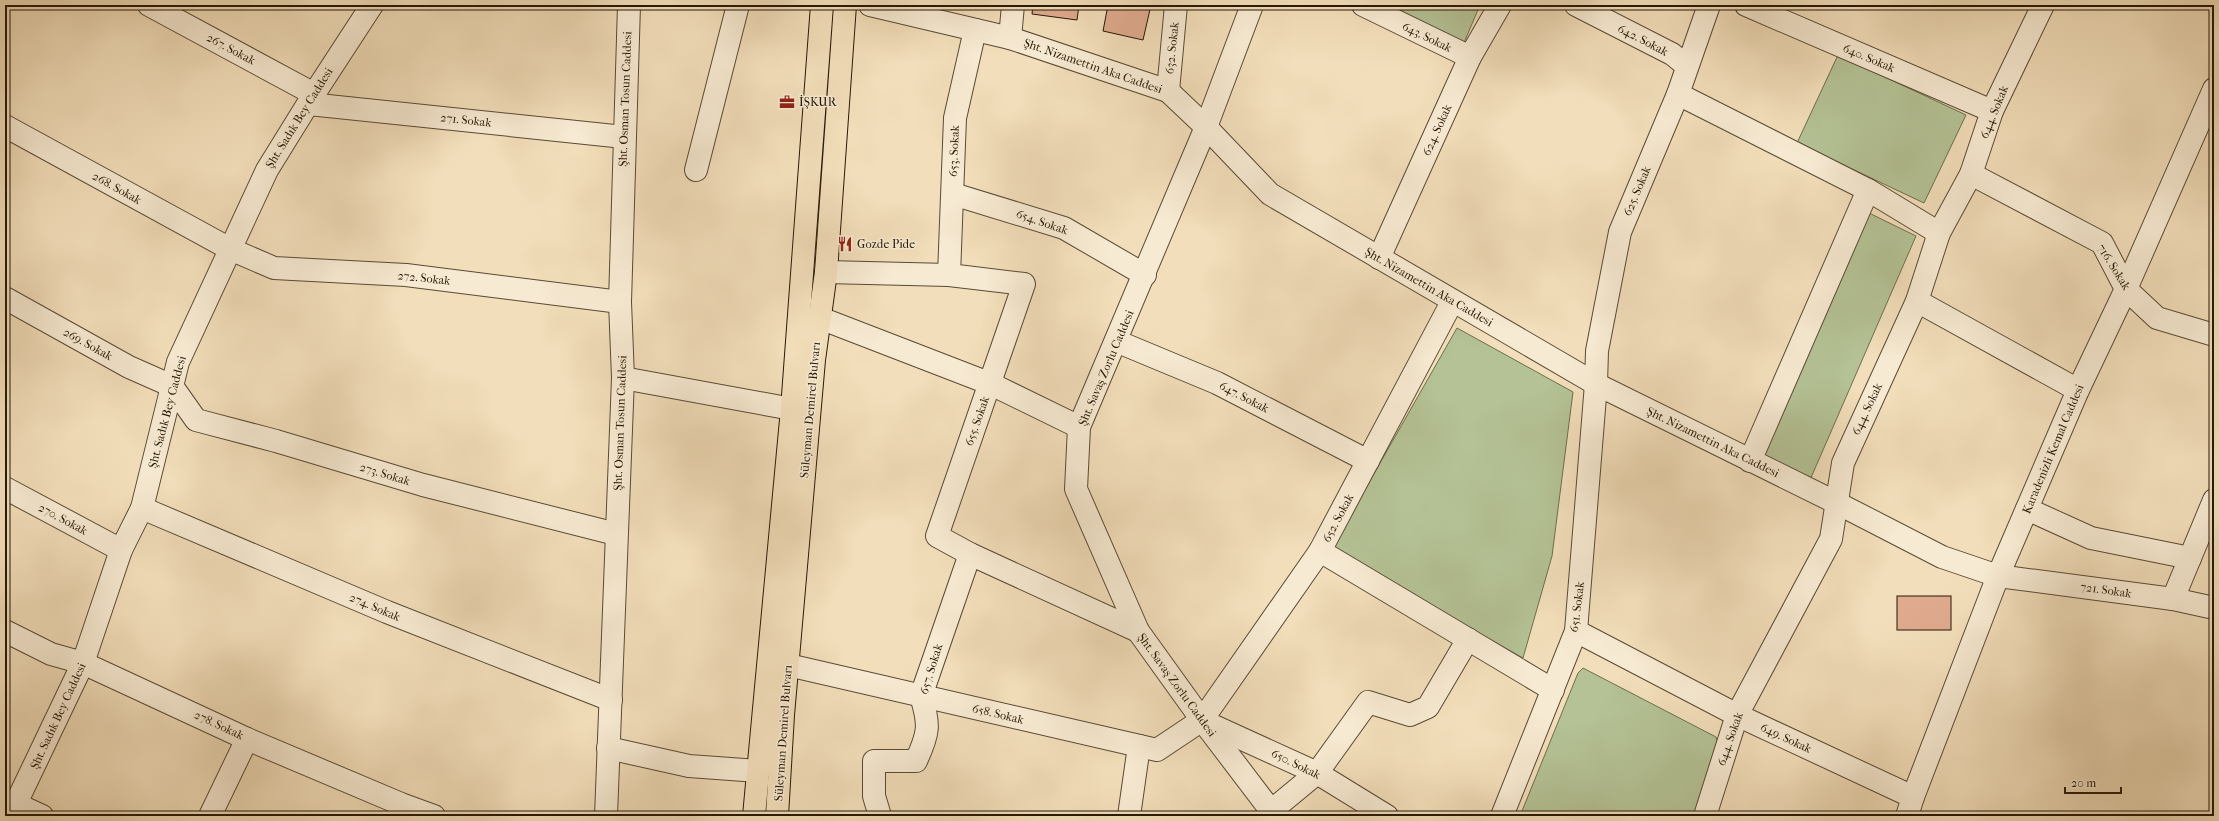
<svg xmlns="http://www.w3.org/2000/svg" width="2219" height="821" font-family="'IM FELL French Canon',serif">
<style>
.green{fill:#b4c295;stroke:#6d6e4e}
.building{fill:#dfaa8e;stroke:#261907}
.lines{fill:none;stroke-linecap:round;stroke-linejoin:round}
.minor-casing{stroke:#594a34;stroke-width:24}
.major-casing{stroke:#261907;stroke-width:24}
.minor{stroke:#f7ead2;stroke-width:22}
.major{stroke:#f2deba;stroke-width:22}
.labels{text-anchor:middle;dominant-baseline:central;stroke-width:3;stroke-linejoin:round;paint-order:stroke}
.street-label{font-size:12px;fill:#261907;stroke:#f7ead2}
.poi-label{font-size:12px;fill:#261907;stroke:#f7ead2;text-anchor:start}
</style>
<rect width="100%" height="100%" fill="#f2deba"/>
<filter id="stains"><feTurbulence type="fractalNoise" baseFrequency=".005" numOctaves="4"/><feColorMatrix values="0 0 0 0 .2 0 0 0 0 .09 0 0 0 0 .02 0 0 0 .5 -.17"/></filter>
<radialGradient id="worn" r=".72"><stop offset=".6" stop-color="#630" stop-opacity="0"/><stop offset="1" stop-color="#630" stop-opacity=".3"/></radialGradient>
<g class="green">
<path d="M1380,5H1480L1463,45Z"/>
<path d="M1838,55L1966,115L1924,203L1797,143Z"/>
<path d="M1869,213L1916,236L1810,480L1762,456Z"/>
<path d="M1457,328L1573,392L1552,556L1523,658L1331,549Z"/>
<path d="M1583,668L1716,737L1719,747L1696,816H1520L1578,673Z"/>
</g>
<g class="building">
<path d="M1033,5H1079L1077,20L1032,14Z"/>
<path d="M1108,5H1151L1143,40L1103,31Z"/>
<rect x="1897" y="596" width="54" height="34"/>
</g>
<g class="lines">
<g class="minor-casing">
<g id="minor">
<path d="M149,5L314,94"/>
<path d="M870,5L1010,38L1168,91L1206,127L1270,194L1596,384L1837,503L1942,557L1998,576L2173,599L2214,608"/>
<path d="M1252,5L1206,127L1079,427L1076,489L1138,631L1202,720L1275,816"/>
<path d="M1363,5L1470,57"/>
<path d="M1576,5L1672,54L1687,66"/>
<path d="M1746,5L1992,111"/>
<path d="M1010,38L1013,5"/>
<path d="M1168,91L1176,5"/>
<path d="M1678,94L1868,190L1939,233"/>
<path d="M309,104L624,137"/>
<path d="M5,126L230,249L274,268L406,275L620,302"/>
<path d="M696,170L738,5"/>
<path d="M1971,174L2102,243L2126,289L2157,318L2214,335"/>
<path d="M953,194L1064,228L1145,275"/>
<path d="M1379,258L1470,57L1500,5"/>
<path d="M826,272L949,275L1024,284L937,536L970,554L1138,631"/>
<path d="M949,275L955,118L975,30"/>
<path d="M5,298L129,367L172,386L196,420L276,441L423,485L616,534"/>
<path d="M1917,301L2078,390"/>
<path d="M820,318L991,384L1079,427"/>
<path d="M1116,341L1217,383L1368,461"/>
<path d="M623,378L792,409"/>
<path d="M1750,461L1868,190"/>
<path d="M5,488L121,550"/>
<path d="M142,508L387,612L611,700"/>
<path d="M2027,509L2091,538L2190,558"/>
<path d="M1320,551L1553,690"/>
<path d="M2173,599L2214,500"/>
<path d="M5,631L51,654L83,663L247,739L401,804L434,816"/>
<path d="M1576,631L1737,715L1913,797"/>
<path d="M788,665L1157,750L1202,720L1320,551L1452,302"/>
<path d="M1205,722L1317,773L1387,816"/>
<path d="M608,748L689,766L758,771"/>
<path d="M16,804L42,816"/>
<path d="M1271,811L1317,773L1368,702L1410,715L1428,707L1468,639"/>
<path d="M10,816L83,663L121,550L142,508L178,362L267,170L314,94L372,5"/>
<path d="M210,816L247,739"/>
<path d="M606,816L623,378L620,302L629,5"/>
<path d="M880,816L874,796V761H916C929,733 930,725 921,696L970,554"/>
<path d="M1129,816L1139,746"/>
<path d="M1502,816L1576,631L1596,384L1597,351L1620,232L1678,94L1709,5"/>
<path d="M1705,816L1737,715L1831,539L1843,463L1917,301L1939,233L1971,174L1992,111L2043,5"/>
<path d="M1907,816L1913,797L1998,576L2078,390L2126,289L2214,89"/>
</g>
</g>
<g class="major-casing">
<g id="major">
<path d="M754,816L792,409L822,5"/>
<path d="M777,816L783,715L814,360L826,272L845,5"/>
</g>
</g>
<use href="#minor" class="minor"/>
<use href="#major" class="major"/>
</g>
<defs>
<g id="office-bare" transform="scale(1.2)"><path d="M-6-3h4V-5.5h4V-3h4V5H-6ZM-1-4.5V-3h2v-1.5ZM-6 0V1H6V0Z" fill="#8f2418" stroke="#f7ead2" stroke-width="2.5" paint-order="stroke"/></g>
<g id="restaurant-bare" transform="scale(1.2)"><path d="M-5-6h1v4h1v-4h1v4h1v-4h1v5L-1.5 .5V6h-2V.5L-5-1ZM5-6V6H3V1.5H1.5Q1.5-4 5-6Z" fill="#8f2418" stroke="#f7ead2" stroke-width="2.5" paint-order="stroke"/></g>
</defs>
<g fill-rule="evenodd">
<use href="#office-bare" x="787" y="102"/>
<use href="#restaurant-bare" x="845" y="244"/>
</g>
<g class="labels">
<g class="street-label">
<text transform="translate(1427 37) rotate(26)">643. Sokak</text>
<text transform="translate(1643 40) rotate(27)">642. Sokak</text>
<text transform="translate(1172 48) rotate(-84)">632. Sokak</text>
<text transform="translate(231 49) rotate(28)">267. Sokak</text>
<text transform="translate(1869 58) rotate(23)">640. Sokak</text>
<text transform="translate(1093 66) rotate(19)">Şht. Nizamettin Aka Caddesi</text>
<text transform="translate(625 99) rotate(-88)">Şht. Osman Tosun Caddesi</text>
<text transform="translate(1994 112) rotate(-68)">644. Sokak</text>
<text transform="translate(299 118) rotate(-58)">Şht. Sadık Bey Caddesi</text>
<text transform="translate(466 120) rotate(6)">271. Sokak</text>
<text transform="translate(1437 130) rotate(-66)">624. Sokak</text>
<text transform="translate(954 151) rotate(-88)">653. Sokak</text>
<text transform="translate(117 188) rotate(29)">268. Sokak</text>
<text transform="translate(1637 191) rotate(-67)">625. Sokak</text>
<text transform="translate(1042 222) rotate(19)">654. Sokak</text>
<text transform="translate(2114 267) rotate(58)">716. Sokak</text>
<text transform="translate(424 278) rotate(6)">272. Sokak</text>
<text transform="translate(1429 287) rotate(30)">Şht. Nizamettin Aka Caddesi</text>
<text transform="translate(88 344) rotate(29)">269. Sokak</text>
<text transform="translate(1106 368) rotate(-67)">Şht. Savaş Zorlu Caddesi</text>
<text transform="translate(1244 397) rotate(27)">647. Sokak</text>
<text transform="translate(1867 409) rotate(-65)">644. Sokak</text>
<text transform="translate(810 410) rotate(-85)">Süleyman Demirel Bulvarı</text>
<text transform="translate(167 412) rotate(-75)">Şht. Sadık Bey Caddesi</text>
<text transform="translate(977 421) rotate(-71)">655. Sokak</text>
<text transform="translate(620 423) rotate(-88)">Şht. Osman Tosun Caddesi</text>
<text transform="translate(1713 442) rotate(26)">Şht. Nizamettin Aka Caddesi</text>
<text transform="translate(2053 449) rotate(-67)">Karadenizli Kemal Caddesi</text>
<text transform="translate(385 474) rotate(17)">273. Sokak</text>
<text transform="translate(1338 518) rotate(-62)">652. Sokak</text>
<text transform="translate(63 519) rotate(28)">270. Sokak</text>
<text transform="translate(2106 590) rotate(8)">721. Sokak</text>
<text transform="translate(375 607) rotate(23)">274. Sokak</text>
<text transform="translate(1577 607) rotate(-83)">651. Sokak</text>
<text transform="translate(931 669) rotate(-73)">657. Sokak</text>
<text transform="translate(1177 685) rotate(54)">Şht. Savaş Zorlu Caddesi</text>
<text transform="translate(998 714) rotate(13)">658. Sokak</text>
<text transform="translate(58 716) rotate(-65)">Şht. Sadık Bey Caddesi</text>
<text transform="translate(219 725) rotate(25)">278. Sokak</text>
<text transform="translate(783 733) rotate(-86)">Süleyman Demirel Bulvarı</text>
<text transform="translate(1786 738) rotate(25)">649. Sokak</text>
<text transform="translate(1730 739) rotate(-71)">644. Sokak</text>
<text transform="translate(1296 764) rotate(26)">650. Sokak</text>
</g>
<g class="poi-label">
<text x="799" y="102">İŞKUR</text>
<text x="857" y="244">Gozde Pide</text>
</g>
</g>
<rect width="2219" height="821" fill="none" stroke="#f2deba" stroke-width="20"/>
<rect x="6" y="6" width="2207" height="809" fill="none" stroke="#261907" stroke-width="2"/>
<rect x="10" y="10" width="2199" height="801" fill="none" stroke="#261907"/>
<path d="M2065 787v6h56v-6" fill="none" stroke="#261907" stroke-width="2"/>
<text x="2071" y="787" font-size="12" fill="#261907" stroke="#f7ead2" stroke-width="3" paint-order="stroke">20 m</text>
<rect width="100%" height="100%" filter="url(#stains)"/>
<rect width="100%" height="100%" fill="url(#worn)"/>
</svg>
